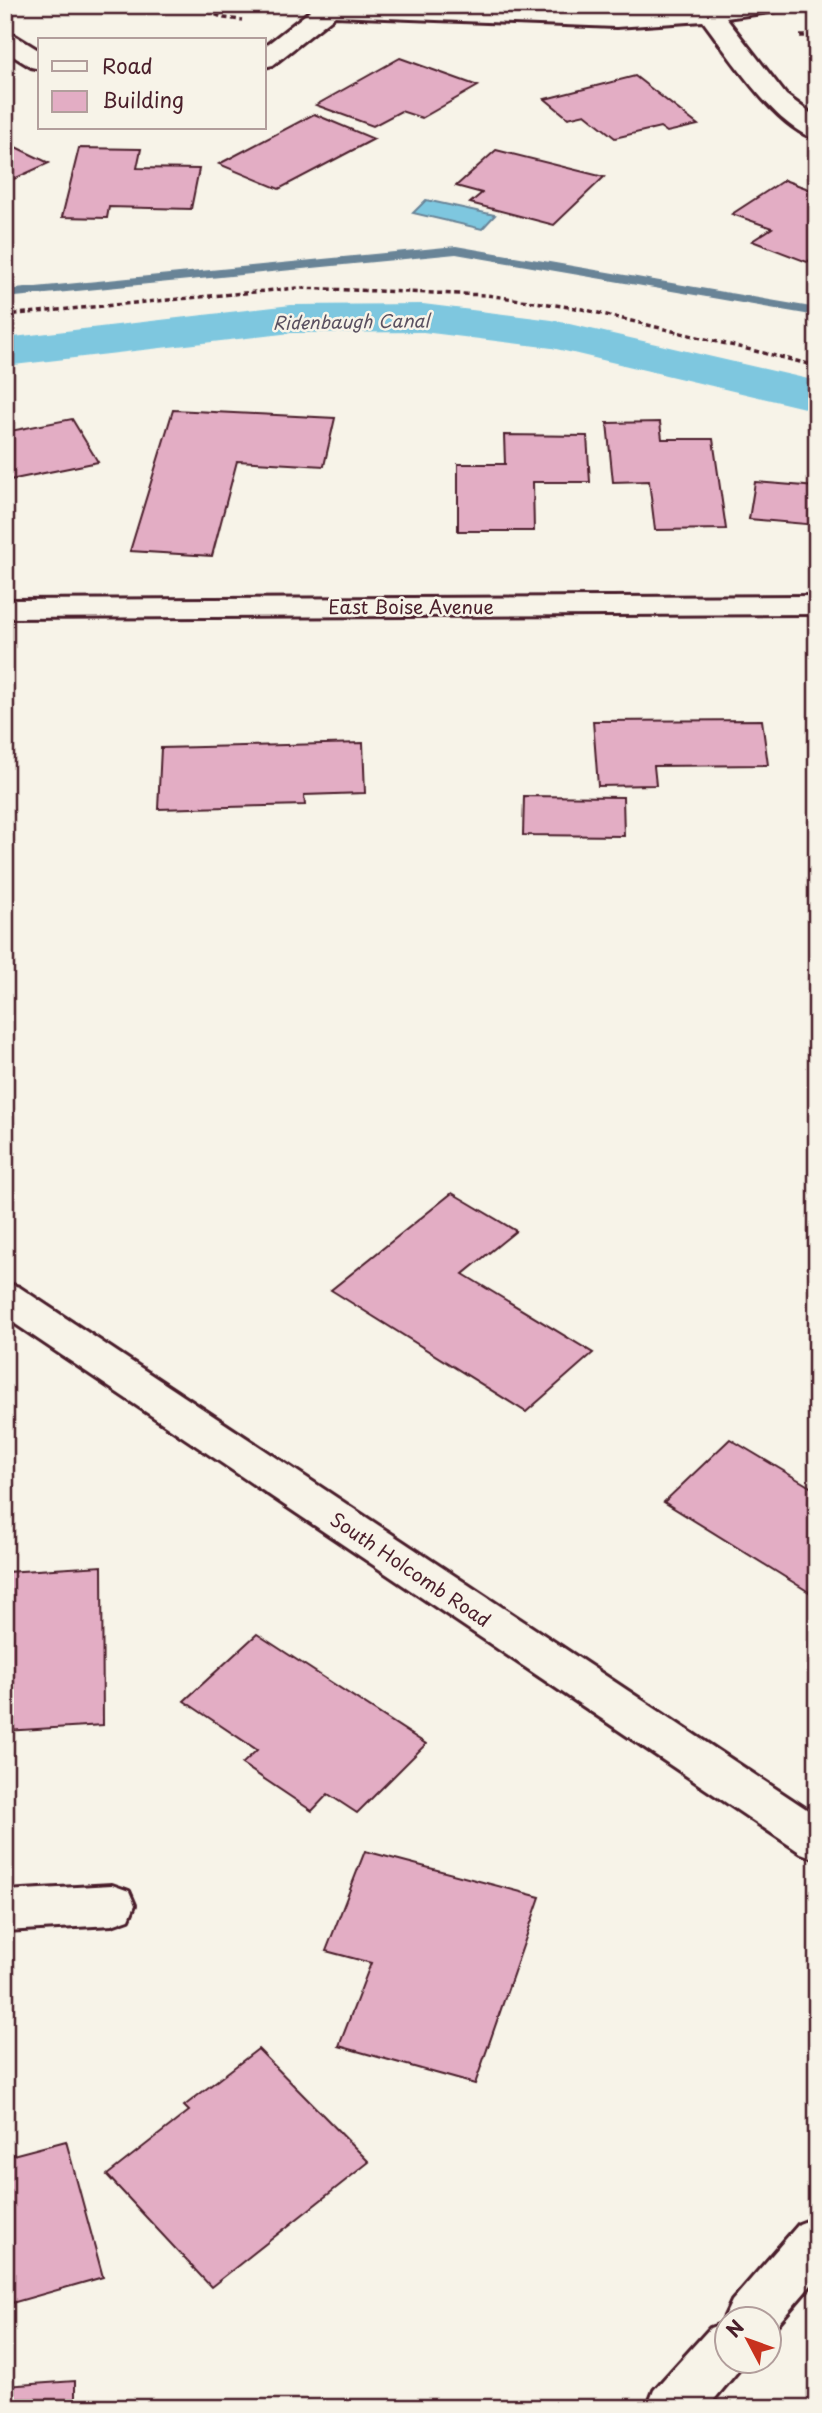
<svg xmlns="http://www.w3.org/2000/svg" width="822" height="2413" font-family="'Playpen Sans',sans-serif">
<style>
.water{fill:#7ec7df;stroke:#698497;stroke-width:2}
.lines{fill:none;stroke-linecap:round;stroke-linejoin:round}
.stream{fill:#698497;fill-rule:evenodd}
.canal{fill:#7ec7df;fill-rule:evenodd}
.building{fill:#e3adc4;stroke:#4a1f2b;stroke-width:2}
.minor-casing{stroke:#4a1f2b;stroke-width:6}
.path{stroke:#4a1f2b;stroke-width:3.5;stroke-dasharray:5 3.5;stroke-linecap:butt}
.minor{fill:#f7f3e8;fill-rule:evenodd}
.labels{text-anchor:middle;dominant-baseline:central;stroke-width:5;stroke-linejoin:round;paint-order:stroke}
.far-water-label{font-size:18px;font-style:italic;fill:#5a5161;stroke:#f7f3e8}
.street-label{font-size:19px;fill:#4a1f2b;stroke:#f7f3e8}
</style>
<rect width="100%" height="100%" fill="#f7f3e8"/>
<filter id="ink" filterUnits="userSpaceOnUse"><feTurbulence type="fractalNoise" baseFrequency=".0143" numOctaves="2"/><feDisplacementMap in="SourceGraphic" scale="14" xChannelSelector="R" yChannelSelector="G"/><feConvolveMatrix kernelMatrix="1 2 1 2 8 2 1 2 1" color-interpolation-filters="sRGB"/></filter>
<g filter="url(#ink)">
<path class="water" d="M426,200L495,215L482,229L413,213Z"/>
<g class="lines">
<path class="stream" d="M456,246L817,308V316L456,254L5,298V290Z"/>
<path class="canal" d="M423,304L552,320L817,381V411L552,348L423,332L291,333L5,366V338L291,305Z"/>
</g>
<g class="building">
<path d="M400,58L478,86L422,118L401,111L373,126L316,105Z"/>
<path d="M635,76L698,125L667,132L660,127L615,138L585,114L568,118L545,99Z"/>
<path d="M314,114L374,139L279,189L219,164Z"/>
<path d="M5,142L49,163L5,183Z"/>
<path d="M79,148L141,149L137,168L199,169L191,209L109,207L107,218L62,217Z"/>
<path d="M496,150L604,177L554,225L470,203L482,193L456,186Z"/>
<path d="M784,180L817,192V255L807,262L752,241L772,228L732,214Z"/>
<path d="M173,410L335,418L324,466L237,461L212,556L130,551Z"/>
<path d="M72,419L98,462L5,481V432Z"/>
<path d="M660,422L662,439H713L726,529L655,530L649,481L613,482L607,423Z"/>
<path d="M504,435L587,436L590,482H533L534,531H458V464H505Z"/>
<path d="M755,482L817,487V525L749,519Z"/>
<path d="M762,720L768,765L654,766L656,785L598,786L593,721Z"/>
<path d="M363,743L365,793L304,795L305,805L158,809L161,748Z"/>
<path d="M524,796L623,797L624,836L523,835Z"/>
<path d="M452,1193L516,1231L463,1274L593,1353L526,1412L331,1290Z"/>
<path d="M730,1439L817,1491V1597L664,1502Z"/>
<path d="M102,1566L103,1725L5,1731V1572Z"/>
<path d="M257,1634L426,1744L357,1813L328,1794L312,1811L242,1764L257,1750L184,1701Z"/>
<path d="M365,1851L540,1897L475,2084L339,2046L371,1963L326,1951Z"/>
<path d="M258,2049L369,2162L211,2287L107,2175L189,2111L184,2106Z"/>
<path d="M66,2141L103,2277L5,2305V2157Z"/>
<path d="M75,2381V2408H5V2386Z"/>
</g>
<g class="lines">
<g class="minor-casing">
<g id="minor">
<path d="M305,5H439L616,13L657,12L711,5H787L784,10L726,18L786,95L817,118V139C776,129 728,54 703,21L616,27L335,16L273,65L264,67V47L310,11Z"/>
<path d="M5,33L14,35L40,51V69L31,67L5,51Z"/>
<path d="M817,596V614L5,618V600Z"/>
<path d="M5,1283L19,1287L817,1816V1859L801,1853L5,1317Z"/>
<path d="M112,1885L129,1891L135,1905L129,1919L112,1925L5,1931V1891Z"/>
<path d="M817,2217V2278L770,2333V2318H728V2360H747L707,2408H647L654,2390L710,2328L726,2322L724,2318L732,2301L799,2224Z"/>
</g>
</g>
<g class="path">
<path d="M192,5L224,18L242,20"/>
<path d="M800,36H817"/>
<path d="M5,315L298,288L487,295L582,309L817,366"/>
</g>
<use href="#minor" class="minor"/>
</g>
</g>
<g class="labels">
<g class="far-water-label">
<text transform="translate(351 321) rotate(-1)">Ridenbaugh Canal</text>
</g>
<g class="street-label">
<text x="411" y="606">East Boise Avenue</text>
<text transform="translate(411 1569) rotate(34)">South Holcomb Road</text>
</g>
</g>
<rect width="822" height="2413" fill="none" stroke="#f7f3e8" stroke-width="28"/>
<rect x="14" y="14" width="794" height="2385" fill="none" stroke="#4a1f2b" stroke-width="2.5" filter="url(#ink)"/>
<rect x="38" y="38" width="228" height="91" fill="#f7f3e8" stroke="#b29e9c" stroke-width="2"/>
<rect x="52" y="61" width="35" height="10" fill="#f7f3e8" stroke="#b29e9c" stroke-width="2"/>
<text x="102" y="74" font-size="21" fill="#4a1f2b">Road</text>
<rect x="52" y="91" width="35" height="21" fill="#e3adc4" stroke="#b29e9c" stroke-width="2"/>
<text x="102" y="108" font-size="21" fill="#4a1f2b">Building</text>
<g transform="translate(748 2340) rotate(311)"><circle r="33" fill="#f7f3e8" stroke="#b29e9c" stroke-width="2"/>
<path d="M0-5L12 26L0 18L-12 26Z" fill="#c8321e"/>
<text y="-10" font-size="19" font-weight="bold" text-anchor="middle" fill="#4a1f2b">N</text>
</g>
</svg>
